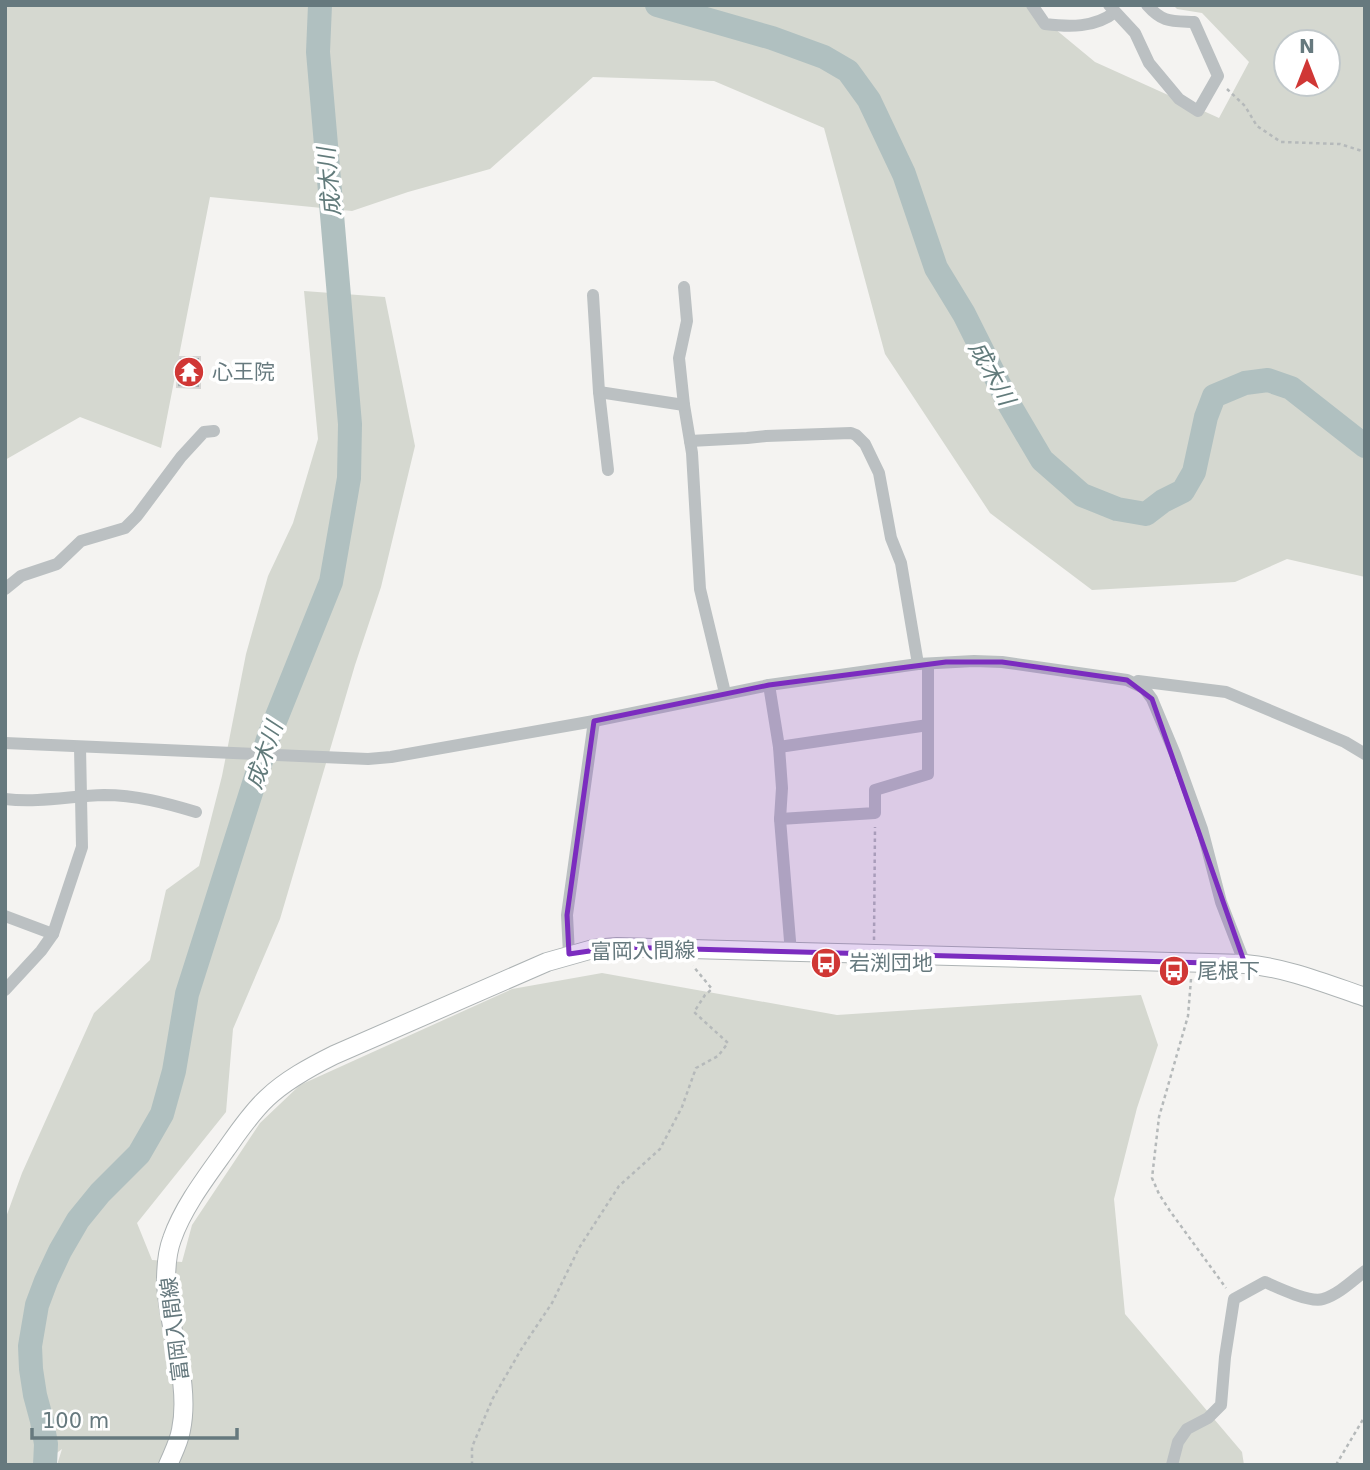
<svg xmlns="http://www.w3.org/2000/svg" width="1370" height="1470" font-family="'DejaVu Sans','Noto Sans JP',sans-serif">
<style>
.green{fill:#d5d8d0;fill-rule:evenodd}
.lines{fill:none;stroke-linecap:round;stroke-linejoin:round}
.river{stroke:#b0c0c0;stroke-width:24}
.building{fill:#a1abad;stroke:#d5d5d3;stroke-width:2}
.major-casing{stroke:#adb3b4;stroke-width:20}
.path{stroke:#b5b9ba;stroke-width:2.5;stroke-dasharray:3.5 3.5;stroke-linecap:butt}
.minor{stroke:#bbc0c2;stroke-width:12}
.major{stroke:#fff;stroke-width:18}
.marked{fill:#7b2cbf;fill-opacity:0.2;stroke:#7b2cbf;stroke-width:5;stroke-linejoin:round}
.labels{text-anchor:middle;dominant-baseline:central;stroke-width:7;stroke-linejoin:round;paint-order:stroke}
.poi-label{font-size:21px;fill:#66797e;stroke:#fff;text-anchor:start}
.street-label{font-size:21px;fill:#66797e;stroke:#fff}
.water-label{font-size:23px;font-style:italic;fill:#627b7b;stroke:#fff}
</style>
<rect width="100%" height="100%" fill="#f4f3f1"/>
<g class="green">
<path d="M5,5H1026L1095,62L1219,118L1249,62L1202,13L1177,9L1173,5H1365V577L1287,559L1235,582L1092,590L990,513L885,354L824,128L714,81L593,77L490,169L408,192L352,211L210,197L161,448L80,417L5,460ZM1286,42H1328V84H1286Z"/>
<path d="M304,291L385,297L415,446L381,587L355,665L280,919L233,1029L226,1112L137,1223L152,1260L182,1262L192,1225L260,1123L300,1085L512,989L602,973L837,1015L1141,995L1158,1045L1137,1108L1114,1199L1125,1314L1242,1452L1244,1465H57L62,1449L41,1465H5V1220L22,1173L94,1013L150,960L166,890L199,866L222,776L246,654L268,576L293,523L318,439Z"/>
</g>
<g class="lines">
<g class="river">
<path d="M657,5L772,38L824,57L848,71L869,100L904,174L936,268L964,314L1009,404L1042,460L1082,495L1117,509L1146,514L1163,501L1183,491L1194,472L1206,417L1214,396L1245,383L1268,380L1291,388L1365,446"/>
<path d="M45,1465L46,1444L42,1421L35,1395L31,1369L30,1346L37,1305L46,1281L60,1251L78,1220L100,1193L139,1154L162,1114L174,1071L187,994L269,736L331,582L349,478L350,424L318,52L320,5"/>
</g>
</g>
<path class="building" d="M179,357H200V388L177,387Z"/>
<g class="lines">
<g class="major-casing">
<path id="major" d="M168,1465C173,1453 179,1442 181,1430C191,1382 168,1330 166,1282C166,1268 167,1252 172,1239C183,1207 207,1176 227,1148C239,1131 251,1113 267,1098C286,1080 310,1067 334,1055L547,962L593,949L617,947L1245,964C1288,968 1324,983 1365,997"/>
</g>
<g class="path">
<path d="M1227,89L1245,106L1257,126L1281,142L1340,144L1365,152"/>
<path d="M874,940L875,827"/>
<path d="M1191,979L1188,1016L1159,1117L1152,1178L1159,1194L1170,1211L1226,1288"/>
<path d="M472,1465V1447L493,1398L522,1348L552,1303L579,1248L619,1186L660,1149L682,1107L696,1068L718,1056L728,1043L694,1012L705,995L712,989L693,966"/>
<path d="M1336,1465L1365,1416"/>
</g>
<g class="minor">
<path d="M1032,5L1045,24C1069,27 1095,28 1115,12"/>
<path d="M1109,5L1135,33L1149,63L1179,99L1198,111L1218,76L1194,22C1171,21 1163,23 1147,5"/>
<path d="M684,287L687,321L679,358L684,405L692,453L700,589L725,693"/>
<path d="M593,295L599,392L608,470"/>
<path d="M599,392L684,405"/>
<path d="M690,441L747,438L766,436L851,433L856,435L865,444L879,473L891,538L901,563L918,664"/>
<path d="M5,589L21,576L57,564L81,541L125,528L137,516L181,457L204,432L214,431"/>
<path d="M1138,681L1226,692L1345,742L1365,754"/>
<path d="M769,685L779,747L782,788L780,819L791,953"/>
<path d="M5,743L368,759L391,757L594,721L769,685L918,664L974,661L1002,662L1127,680L1144,688L1152,699L1175,754L1202,829L1221,902L1245,964"/>
<path d="M779,747L928,725"/>
<path d="M5,799C39,803 71,796 104,795C136,795 166,803 196,812"/>
<path d="M780,819L875,813V790L928,774V664"/>
<path d="M5,916L53,934"/>
<path d="M569,954L567,915L594,721"/>
<path d="M5,990L41,951L53,934L82,847L80,747"/>
<path d="M1172,1465L1178,1442L1187,1429L1208,1418L1221,1405L1225,1357L1234,1299L1265,1282C1278,1288 1310,1303 1323,1299C1339,1294 1352,1281 1365,1271"/>
</g>
<use href="#major" class="major"/>
</g>
<path class="marked" d="M946,662H1002L1127,680L1152,699L1245,964L617,947L569,954L567,915L594,721L769,685Z"/>
<defs>
<g id="temple-disc" transform="scale(1.575)"><circle r="9.5" fill="#d03735" stroke="#fff"/><path d="M0-6L5-2H3V0L6.5 2.5H4V6H1.5V3h-3V6H-4V2.5H-6.5L-3 0V-2H-5Z" fill="#fff"/></g>
<g id="bus-disc" transform="scale(1.575)"><circle r="9.5" fill="#d03735" stroke="#fff"/><path d="M-5-6H5V4H4V6H2V4H-2V6H-4V4H-5ZM-3.5-4V0h7V-4ZM-3.5 1.2v1.5H-2V1.2ZM2 1.2v1.5H3.5V1.2Z" fill="#fff"/></g>
</defs>
<g fill-rule="evenodd">
<use href="#temple-disc" x="189" y="372"/>
<use href="#bus-disc" x="826" y="963"/>
<use href="#bus-disc" x="1174" y="971"/>
</g>
<g class="labels">
<g class="poi-label">
<text x="212" y="372">心王院</text>
<text x="849" y="963">岩渕団地</text>
<text x="1197" y="971">尾根下</text>
</g>
<g class="street-label">
<text transform="translate(643 951) rotate(-1)">富岡入間線</text>
<text transform="translate(175 1329) rotate(-97)">富岡入間線</text>
</g>
<g class="water-label">
<text transform="translate(329 182) rotate(-95)">成木川</text>
<text transform="translate(992 373) rotate(61)">成木川</text>
<text transform="translate(264 755) rotate(-71)">成木川</text>
</g>
</g>
<rect width="1370" height="1470" fill="none" stroke="#66797e" stroke-width="14"/>
<g transform="translate(1307 63)"><circle r="33" fill="#ffffff" stroke="#c2c9cb" stroke-width="2"/>
<path d="M0-5L12 26L0 18L-12 26Z" fill="#d03735"/>
<text y="-10" font-size="19" font-weight="bold" text-anchor="middle" fill="#66797e">N</text>
</g>
<path d="M32 1428v10h205v-10" fill="none" stroke="#66797e" stroke-width="3.5"/>
<text x="42" y="1428" font-size="21" fill="#66797e" stroke="#ffffff" stroke-width="5" paint-order="stroke">100 m</text>
</svg>
